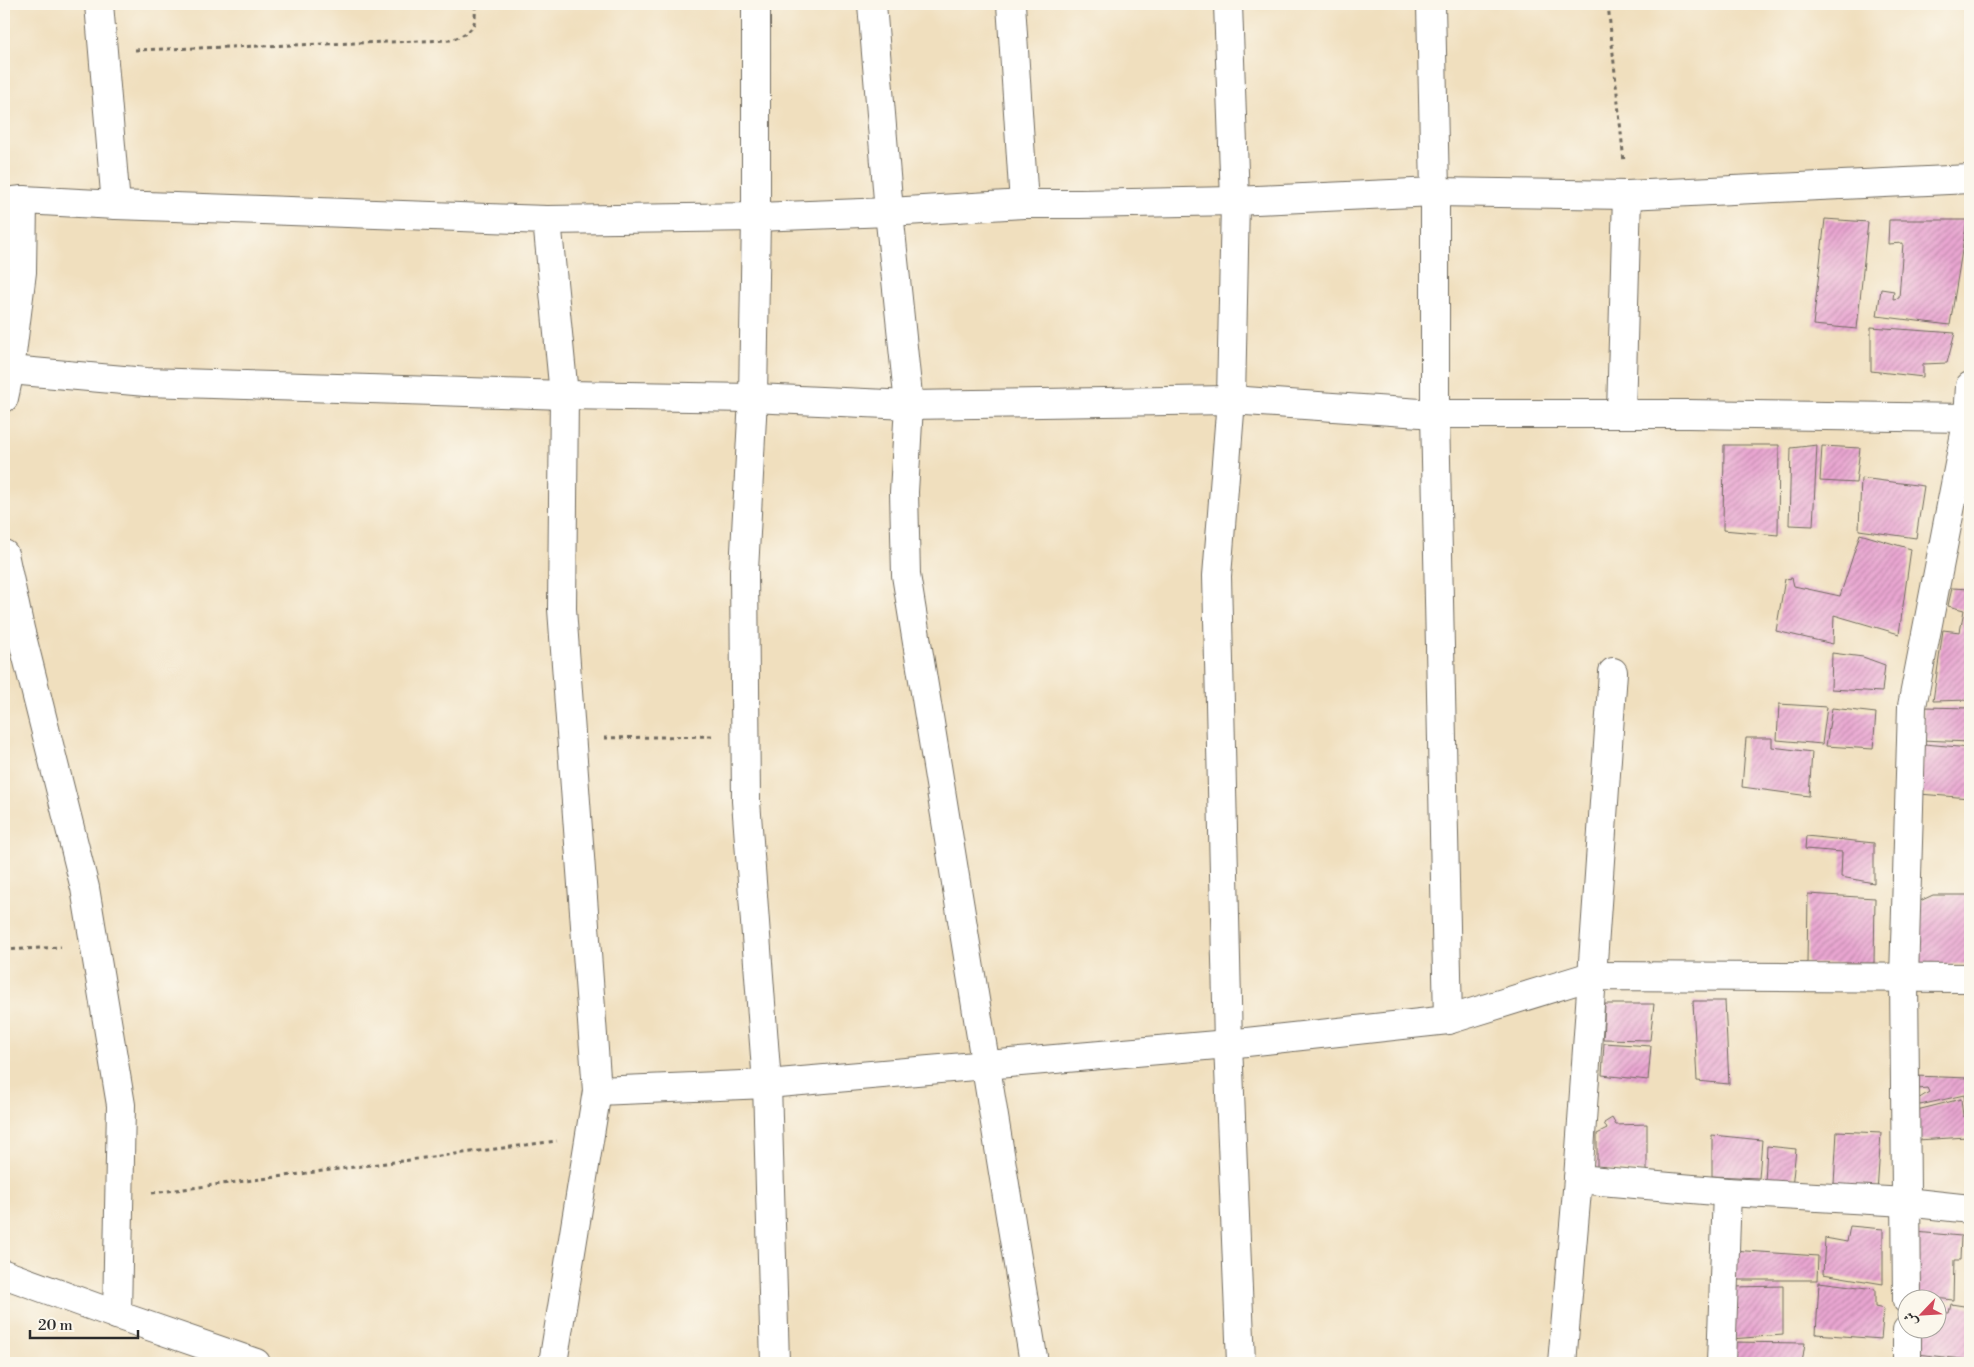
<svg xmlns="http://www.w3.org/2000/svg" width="1974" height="1367" font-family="'Libre Bodoni',Amiri,serif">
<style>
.building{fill:url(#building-hatch)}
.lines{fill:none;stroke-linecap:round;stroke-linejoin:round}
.minor-casing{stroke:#706a5e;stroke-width:30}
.path{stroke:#706a5e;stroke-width:3;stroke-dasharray:4 4;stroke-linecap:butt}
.minor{stroke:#fff;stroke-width:28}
</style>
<defs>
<pattern id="building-hatch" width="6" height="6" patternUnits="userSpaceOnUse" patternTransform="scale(1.25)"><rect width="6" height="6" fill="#e9a6d1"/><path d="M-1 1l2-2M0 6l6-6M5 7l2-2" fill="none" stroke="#bd87aa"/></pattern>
</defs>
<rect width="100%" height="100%" fill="#fbf7ec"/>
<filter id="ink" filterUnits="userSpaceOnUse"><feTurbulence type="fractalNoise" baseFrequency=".02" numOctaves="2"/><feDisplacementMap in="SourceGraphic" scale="10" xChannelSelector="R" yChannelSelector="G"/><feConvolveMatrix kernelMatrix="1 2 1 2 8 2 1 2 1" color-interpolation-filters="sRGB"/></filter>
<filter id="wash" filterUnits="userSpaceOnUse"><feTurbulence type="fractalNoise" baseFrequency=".0096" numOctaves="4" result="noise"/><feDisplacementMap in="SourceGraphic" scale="20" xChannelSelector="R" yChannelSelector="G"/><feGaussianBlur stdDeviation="1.12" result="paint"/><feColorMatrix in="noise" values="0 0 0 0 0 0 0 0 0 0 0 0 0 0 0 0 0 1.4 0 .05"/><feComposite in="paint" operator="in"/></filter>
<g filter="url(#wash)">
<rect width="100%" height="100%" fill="#f0dfbe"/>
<g id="blocks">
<g class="building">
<path d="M1825,219L1868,222L1857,329L1813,325Z"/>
<path d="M1889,220H1967L1950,325L1877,316L1881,289L1894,291L1893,299L1899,298L1903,243L1888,244Z"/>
<path d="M1871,327L1955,333L1947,363L1923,364V377L1871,371Z"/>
<path d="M1724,445H1779L1778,535L1723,530Z"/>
<path d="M1817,445L1813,526L1789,525L1791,448Z"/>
<path d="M1822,446L1860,448L1856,483L1820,481Z"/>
<path d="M1861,478L1924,486L1916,538L1859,530Z"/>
<path d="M1860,534L1911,549L1899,634L1834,615L1833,644L1776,631L1785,579L1792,578L1794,586L1840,596Z"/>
<path d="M1952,588L1970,589V700L1933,701L1943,630L1960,632L1964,610L1948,606Z"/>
<path d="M1832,653L1863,657L1885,665L1882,692L1831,689Z"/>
<path d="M1779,704L1827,707L1822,744L1777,740Z"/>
<path d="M1924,707L1970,708V742L1921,740Z"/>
<path d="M1832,708L1876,713L1873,749L1826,746Z"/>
<path d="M1746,738H1772V747L1812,752L1809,796L1742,787Z"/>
<path d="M1924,744L1970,748V798L1919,794Z"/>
<path d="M1806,836L1874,843V883L1841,877L1842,852L1805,849Z"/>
<path d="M1808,894L1875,898L1874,963L1807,964Z"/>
<path d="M1933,895H1970L1969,964H1916L1920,901Z"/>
<path d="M1693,1001H1725L1729,1084L1697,1081Z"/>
<path d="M1605,1004H1654L1650,1040L1603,1039Z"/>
<path d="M1604,1043L1651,1046L1648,1080L1602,1075Z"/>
<path d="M1915,1076L1968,1078L1969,1111L1966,1112L1964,1095L1920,1105L1918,1099L1929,1092L1927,1088L1918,1089Z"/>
<path d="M1961,1099L1963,1116L1968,1118L1967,1137L1917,1140V1110Z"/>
<path d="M1612,1118L1616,1125L1647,1124V1172L1597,1169V1134L1607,1129L1604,1123Z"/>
<path d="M1837,1131L1881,1133L1877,1193L1834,1184Z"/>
<path d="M1712,1135L1762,1140L1759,1178L1712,1176Z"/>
<path d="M1767,1146L1796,1149L1792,1188L1765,1182Z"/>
<path d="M1850,1226L1883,1229V1284L1823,1274L1825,1238L1847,1242Z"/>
<path d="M1915,1232L1961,1236L1960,1260H1954L1953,1300L1918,1296Z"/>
<path d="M1732,1250L1818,1256L1817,1280H1733Z"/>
<path d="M1819,1282L1875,1289V1307L1884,1309L1881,1339L1816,1334Z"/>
<path d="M1783,1286V1335L1731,1339L1732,1287Z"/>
<path d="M1951,1304L1970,1307V1360L1917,1354V1330H1936V1312L1949,1313Z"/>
<path d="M1728,1342L1805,1343L1802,1363H1728Z"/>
<path d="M1918,1361L1943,1362V1363H1918Z"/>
</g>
</g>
</g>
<g filter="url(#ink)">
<use href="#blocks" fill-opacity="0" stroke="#706a5e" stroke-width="1"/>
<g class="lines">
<g class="minor-casing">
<g id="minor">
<path d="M99,4L116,205"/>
<path d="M756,4V217L753,398L744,571L746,801L767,1084L775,1363"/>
<path d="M872,4L889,212L909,405L904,492L906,575L1034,1363"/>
<path d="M1011,4L1024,204"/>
<path d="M1228,4L1235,201L1231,400L1217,576L1228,1044L1241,1363"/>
<path d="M1431,4L1435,192V414L1448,1020"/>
<path d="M4,202L23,200L116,205L547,220L756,217L889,212L1024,204H1080L1235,201L1435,192L1627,195L1970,179"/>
<path d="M547,220L564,395L562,609L597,1091L553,1363"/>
<path d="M10,370L146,382L564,395L753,398L909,405L1231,400L1435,414H1688L1970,418"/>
<path d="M4,398L10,370L22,272L23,200"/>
<path d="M1621,414L1627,195"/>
<path d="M4,554L20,629L85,888L121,1105L117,1315"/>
<path d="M597,1091L767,1084L1228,1044L1448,1020L1591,976L1970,978"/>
<path d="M1578,1179L1727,1192L1906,1202L1970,1209"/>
<path d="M4,1274L117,1315L256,1363"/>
<path d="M1907,1300L1904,978L1912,706L1968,418L1970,386"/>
<path d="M1907,1330V1363"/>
<path d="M1562,1363L1578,1179L1613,672"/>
<path d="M1721,1363L1727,1192"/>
</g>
</g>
<g class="path">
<path d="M1608,4L1624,162"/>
<path d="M135,50L452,40C474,30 476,28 475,4"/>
<path d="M604,738L713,736"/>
<path d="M4,950L61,947"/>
<path d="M152,1193L557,1141"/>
</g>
<use href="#minor" class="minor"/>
</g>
</g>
<rect width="1974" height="1367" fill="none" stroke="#fbf7ec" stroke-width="20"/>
<g transform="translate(1922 1314) rotate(245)"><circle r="24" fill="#fbf7ec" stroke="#a8a59f"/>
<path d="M0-4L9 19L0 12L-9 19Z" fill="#d1495b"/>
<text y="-8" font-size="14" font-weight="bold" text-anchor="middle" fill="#2b2b2b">ش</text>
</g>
<path d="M30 1330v8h108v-8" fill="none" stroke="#2b2b2b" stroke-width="2.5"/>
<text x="38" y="1330" font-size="15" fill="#2b2b2b" stroke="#fbf7ec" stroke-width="4" paint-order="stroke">20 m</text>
</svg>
